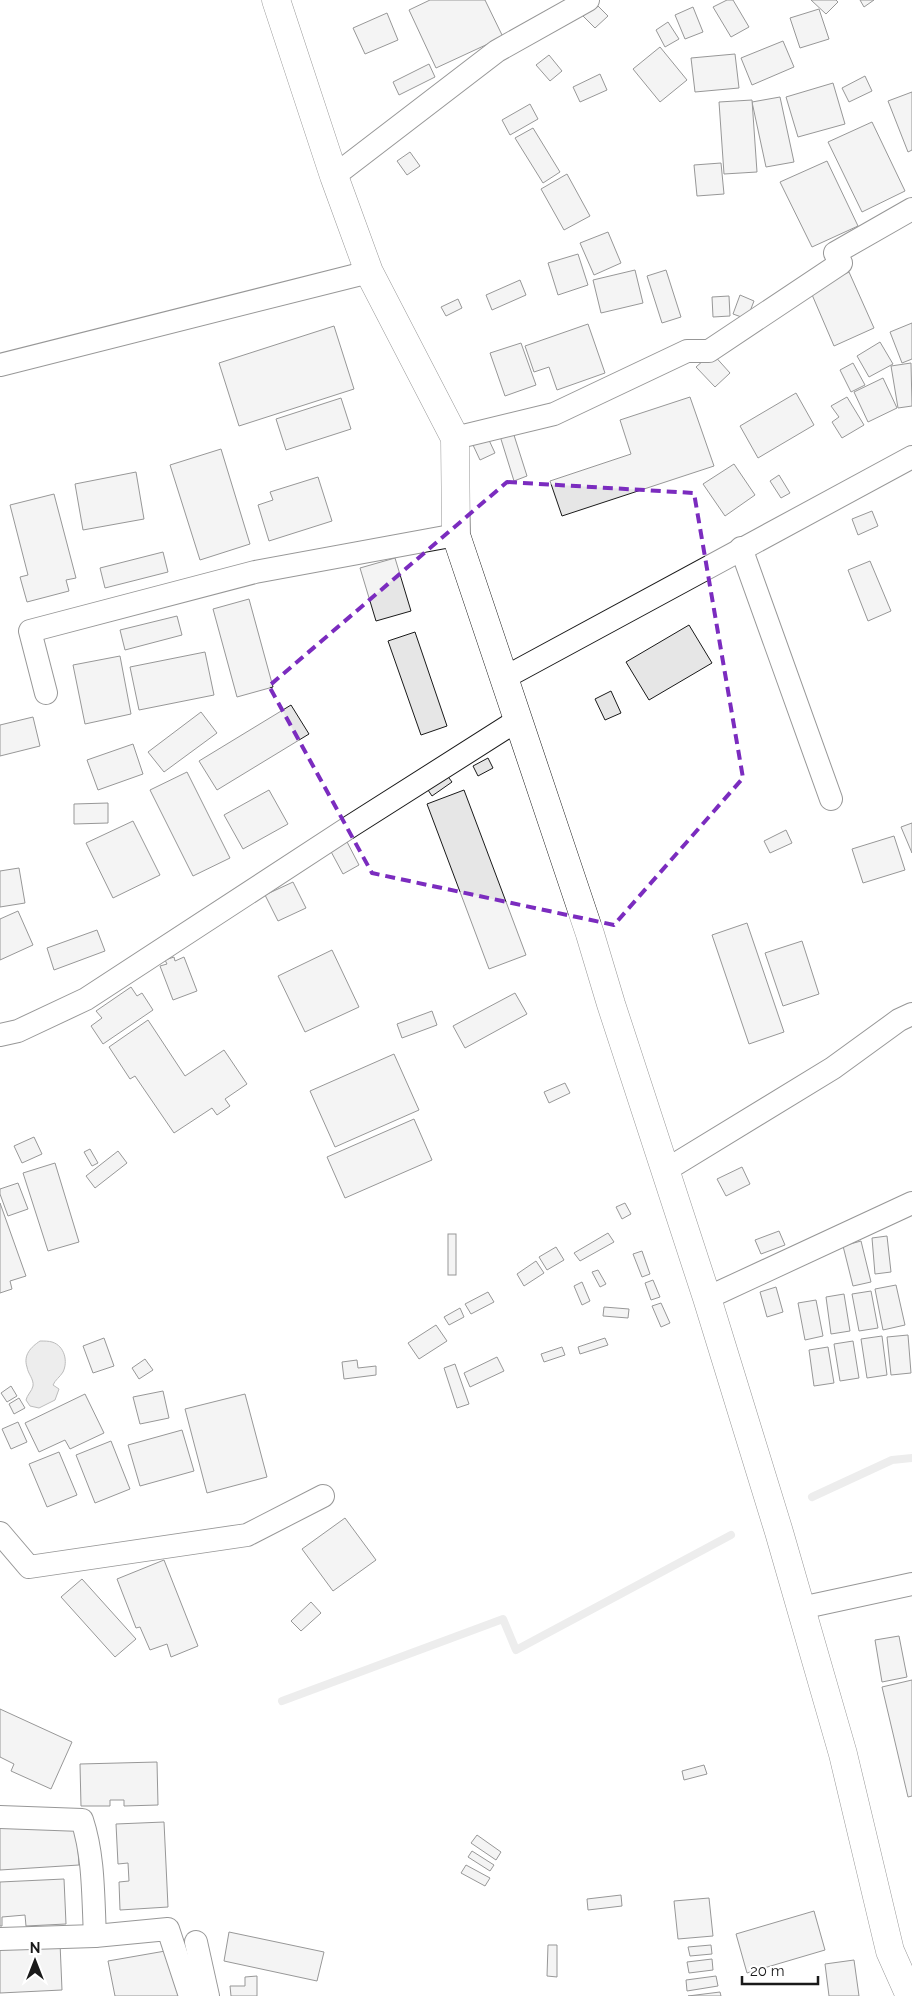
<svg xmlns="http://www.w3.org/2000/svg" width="912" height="1996" font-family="Raleway,sans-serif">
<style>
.water{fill:#d7d7d7;stroke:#6a6a6a}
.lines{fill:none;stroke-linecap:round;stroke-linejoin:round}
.stream{stroke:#d7d7d7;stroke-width:8}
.building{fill:#e6e6e6;stroke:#1a1a1a}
.street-casing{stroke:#1a1a1a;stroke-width:24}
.secondary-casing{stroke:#1a1a1a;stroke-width:29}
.street{stroke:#fff;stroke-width:22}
.secondary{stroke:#fff;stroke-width:28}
.marked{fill:none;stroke:#7b2cbf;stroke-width:4;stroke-dasharray:10 6;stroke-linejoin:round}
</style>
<rect width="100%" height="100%" fill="#fff"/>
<path class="water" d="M40,1341C44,1341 49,1341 52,1342C65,1346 68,1362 63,1372C60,1377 55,1380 53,1385L59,1389L55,1400L39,1408L30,1406L26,1400C27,1395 32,1391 33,1386C34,1379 28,1374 27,1367C23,1355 31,1347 40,1341Z"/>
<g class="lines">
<g class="stream">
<path d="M812,1497L892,1460L912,1458"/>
<path d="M282,1701L503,1619L516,1650L731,1535"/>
</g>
</g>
<g class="building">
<path d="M430,0H485L503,37L436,68L409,10Z"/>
<path d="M727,0H733L749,27L731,37L713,7Z"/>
<path d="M811,0H836L838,2L826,14Z"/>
<path d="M860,0H874L864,7Z"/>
<path d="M596,4L608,16L595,28L583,16Z"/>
<path d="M693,7L703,32L685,39L675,15Z"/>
<path d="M819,9L829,39L800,48L790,18Z"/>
<path d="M387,13L398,40L365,54L353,28Z"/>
<path d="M668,22L679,39L665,47L656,30Z"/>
<path d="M783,41L794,67L752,85L741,58Z"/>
<path d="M660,47L687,80L660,102L633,69Z"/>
<path d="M735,54L739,88L695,92L691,58Z"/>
<path d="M549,55L562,71L550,81L536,65Z"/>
<path d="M429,64L435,77L399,95L393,82Z"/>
<path d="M600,74L607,90L580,102L573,87Z"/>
<path d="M865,76L872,91L849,102L842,88Z"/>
<path d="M833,83L845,124L798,137L786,97Z"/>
<path d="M912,92V150L908,152L888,101Z"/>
<path d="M780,97L794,162L766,167L752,102Z"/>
<path d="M752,100L757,172L724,174L719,102Z"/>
<path d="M530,104L538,119L510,135L502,120Z"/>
<path d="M872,122L905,191L862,212L828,142Z"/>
<path d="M533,128L560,172L543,183L515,138Z"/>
<path d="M410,152L420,166L407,175L397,161Z"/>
<path d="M827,161L858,226L812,247L780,182Z"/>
<path d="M721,163L724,194L697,196L694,165Z"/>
<path d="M567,174L590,216L564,230L541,189Z"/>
<path d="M608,232L621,263L594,275L580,243Z"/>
<path d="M578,254L588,285L558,295L548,263Z"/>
<path d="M635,270L643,303L601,313L593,280Z"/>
<path d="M666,270L681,317L662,323L647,276Z"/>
<path d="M849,272L874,328L834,346L810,290Z"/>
<path d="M520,280L526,295L492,310L486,295Z"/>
<path d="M740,295L754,301L747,319L733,314Z"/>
<path d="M729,296L730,316L713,317L712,297Z"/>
<path d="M458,299L462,308L446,316L441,307Z"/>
<path d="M912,323V359L902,363L890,332Z"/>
<path d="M588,324L605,373L557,390L549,367L534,372L525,346Z"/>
<path d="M334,326L354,389L239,426L219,363Z"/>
<path d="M880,342L893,364L869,377L857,356Z"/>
<path d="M521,343L536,385L505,396L490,353Z"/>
<path d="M712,353L730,373L715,387L696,367Z"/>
<path d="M853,363L865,385L851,392L840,370Z"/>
<path d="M911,363L912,406L898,408L891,366Z"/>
<path d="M883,378L897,408L868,422L854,392Z"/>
<path d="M796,393L814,425L758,458L740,426Z"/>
<path d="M690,397L714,466L562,516L550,481L631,454L620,420Z"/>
<path d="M847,397L864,425L842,438L832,422L839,417L831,406Z"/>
<path d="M341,398L351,429L286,450L276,419Z"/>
<path d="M513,432L527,476L514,481L500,436Z"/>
<path d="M488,438L495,453L480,460L473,445Z"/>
<path d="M221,449L250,544L200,560L170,465Z"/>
<path d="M734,464L755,495L725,516L703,484Z"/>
<path d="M136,472L144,519L83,530L75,484Z"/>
<path d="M779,475L790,493L781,498L770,481Z"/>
<path d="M318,477L332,521L269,541L258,505L273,500L270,492Z"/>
<path d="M54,494L76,578L66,580L69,591L27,602L20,577L28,575L10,505Z"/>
<path d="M872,511L878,526L858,535L852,519Z"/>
<path d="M163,552L168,572L105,588L100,568Z"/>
<path d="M395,558L411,611L376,621L360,568Z"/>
<path d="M870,561L891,611L868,621L848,570Z"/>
<path d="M249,599L273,687L237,697L213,609Z"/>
<path d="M177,616L182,635L125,650L120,630Z"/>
<path d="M689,625L712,663L649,700L626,662Z"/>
<path d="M415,632L447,726L421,735L388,641Z"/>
<path d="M205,652L214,695L139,710L130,667Z"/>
<path d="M120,656L131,714L85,724L73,665Z"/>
<path d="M611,691L621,713L605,720L595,699Z"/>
<path d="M291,705L309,734L217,790L199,761Z"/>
<path d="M201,712L217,733L164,772L148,752Z"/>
<path d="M33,717L40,746L0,756V725Z"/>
<path d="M133,744L143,774L98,790L87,760Z"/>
<path d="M488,758L493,768L478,776L473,766Z"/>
<path d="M187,772L230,858L193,876L150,790Z"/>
<path d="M446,774L452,782L432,796L426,787Z"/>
<path d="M269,790L288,824L243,849L224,815Z"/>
<path d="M464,790L526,955L489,969L427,804Z"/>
<path d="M108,803V823L74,824V804Z"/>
<path d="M133,821L160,875L113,898L86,843Z"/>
<path d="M912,823V853L901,827Z"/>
<path d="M786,830L792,843L770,853L764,841Z"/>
<path d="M894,836L905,870L863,883L852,849Z"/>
<path d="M345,838L359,865L343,874L328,846Z"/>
<path d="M19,868L25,903L0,907V871Z"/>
<path d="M293,882L306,908L278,921L265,895Z"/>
<path d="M18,911L33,945L0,960V919Z"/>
<path d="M747,923L784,1032L749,1044L712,935Z"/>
<path d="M97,930L105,951L54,970L47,948Z"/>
<path d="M802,941L819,994L783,1006L765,953Z"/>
<path d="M332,950L359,1007L305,1032L278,976Z"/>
<path d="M174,957L175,961L184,957L197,991L173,1000L160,966L167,964L165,960Z"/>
<path d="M131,987L137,996L142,993L153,1010L103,1044L91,1026L102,1018L96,1011Z"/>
<path d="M515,993L527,1014L465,1048L453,1026Z"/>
<path d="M432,1011L437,1025L402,1038L397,1024Z"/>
<path d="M148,1020L185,1076L224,1050L247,1084L225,1099L230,1106L217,1115L212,1108L174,1133L135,1076L130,1079L109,1047Z"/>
<path d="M394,1054L419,1110L335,1147L310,1091Z"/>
<path d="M565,1083L570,1093L549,1103L544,1092Z"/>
<path d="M414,1119L432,1160L345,1198L327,1157Z"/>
<path d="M34,1137L42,1154L22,1163L14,1146Z"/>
<path d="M90,1149L98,1163L92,1166L84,1152Z"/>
<path d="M118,1151L127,1163L95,1188L86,1176Z"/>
<path d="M55,1163L79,1242L48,1251L23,1173Z"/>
<path d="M742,1167L750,1184L726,1196L717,1179Z"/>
<path d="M18,1183L28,1209L8,1216L0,1194V1189Z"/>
<path d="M0,1203L26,1276L10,1281L12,1289L0,1293Z"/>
<path d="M625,1203L631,1214L622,1219L616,1207Z"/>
<path d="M779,1231L785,1245L761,1254L755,1240Z"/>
<path d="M608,1233L614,1242L580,1261L574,1253Z"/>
<rect x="448" y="1234" width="8" height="41"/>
<path d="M887,1236L891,1272L875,1274L872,1238Z"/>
<path d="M861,1241L871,1282L853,1286L843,1246Z"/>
<path d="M556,1247L564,1260L547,1270L539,1257Z"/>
<path d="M642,1251L650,1274L642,1277L633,1254Z"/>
<path d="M536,1261L544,1273L524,1286L517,1274Z"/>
<path d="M598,1270L606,1284L600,1287L592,1272Z"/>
<path d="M653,1280L660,1297L651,1300L645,1283Z"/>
<path d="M582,1282L590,1301L582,1305L574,1286Z"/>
<path d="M896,1285L905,1325L883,1330L875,1289Z"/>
<path d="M776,1287L783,1312L767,1317L760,1292Z"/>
<path d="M871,1291L878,1328L859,1331L852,1294Z"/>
<path d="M488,1292L494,1302L471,1314L465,1304Z"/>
<path d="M844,1294L850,1331L831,1334L826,1297Z"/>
<path d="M816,1300L823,1336L805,1340L798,1303Z"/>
<path d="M661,1303L670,1323L661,1327L652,1306Z"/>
<path d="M604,1307L629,1309L628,1318L603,1316Z"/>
<path d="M460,1308L464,1317L449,1325L444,1317Z"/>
<path d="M436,1325L447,1341L419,1359L408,1343Z"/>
<path d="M908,1335L911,1373L891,1375L887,1337Z"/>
<path d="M882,1336L887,1375L867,1378L861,1339Z"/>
<path d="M104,1338L114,1366L93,1373L83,1346Z"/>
<path d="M605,1338L608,1345L580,1354L578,1347Z"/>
<path d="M853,1341L859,1378L840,1381L834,1344Z"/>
<path d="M562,1347L565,1355L544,1362L541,1354Z"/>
<path d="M828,1347L834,1383L814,1386L809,1350Z"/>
<path d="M497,1357L504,1371L470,1387L464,1373Z"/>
<path d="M145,1359L153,1370L139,1379L132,1368Z"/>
<path d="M357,1360L358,1368L376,1366V1375L344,1379L342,1362Z"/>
<path d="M455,1364L469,1404L457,1408L444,1368Z"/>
<path d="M11,1386L17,1396L7,1402L1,1393Z"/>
<path d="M163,1391L169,1418L140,1424L133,1397Z"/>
<path d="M85,1394L104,1433L70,1449L65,1440L39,1452L25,1423Z"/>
<path d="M245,1394L267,1477L207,1493L185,1409Z"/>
<path d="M19,1398L25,1408L14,1414L9,1404Z"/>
<path d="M18,1422L27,1442L11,1449L2,1429Z"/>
<path d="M182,1430L194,1471L140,1486L128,1445Z"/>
<path d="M111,1441L130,1489L95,1503L76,1455Z"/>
<path d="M59,1452L77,1495L47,1507L29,1464Z"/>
<path d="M345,1518L376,1560L333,1591L302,1549Z"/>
<path d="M164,1560L198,1646L171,1657L167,1644L150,1650L140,1627L136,1628L117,1579Z"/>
<path d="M82,1579L136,1639L115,1657L61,1597Z"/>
<path d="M311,1602L321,1613L301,1631L291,1621Z"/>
<path d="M899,1636L907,1677L882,1682L875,1640Z"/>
<path d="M912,1680V1796L908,1797L882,1687Z"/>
<path d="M0,1709L72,1742L51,1789L11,1771L14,1764L0,1757Z"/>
<path d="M157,1762L158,1805L124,1806V1800H110V1806H81L80,1764Z"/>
<path d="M704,1765L707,1774L684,1780L682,1771Z"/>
<path d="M76,1822L79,1865L0,1870V1827Z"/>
<path d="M164,1822L168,1907L120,1910L119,1882L129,1881L128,1863L118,1864L116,1824Z"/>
<path d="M477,1835L501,1852L496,1860L471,1843Z"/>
<path d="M472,1851L494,1865L490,1871L468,1857Z"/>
<path d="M466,1865L490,1878L485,1886L461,1873Z"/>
<path d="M64,1879L66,1924L26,1926L25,1915L2,1917V1926H0V1882Z"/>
<path d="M621,1895L622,1906L588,1910L587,1899Z"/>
<path d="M709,1898L713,1936L678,1939L674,1901Z"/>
<path d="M814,1911L825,1950L747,1973L736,1934Z"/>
<path d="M229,1932L324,1952L317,1981L224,1961Z"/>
<path d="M60,1943L62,1990L0,1993V1946Z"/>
<path d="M548,1945H557V1977L547,1976Z"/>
<path d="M711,1945L712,1954L690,1956L688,1947Z"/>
<path d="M171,1950L179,1996H115L108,1961Z"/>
<path d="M712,1959L713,1970L689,1973L687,1962Z"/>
<path d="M854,1960L859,1996H829L825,1964Z"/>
<path d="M257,1976V1996H231L230,1986H245V1977Z"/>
<path d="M716,1976L718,1986L687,1991L686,1980Z"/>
<path d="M720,1992L721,1996H688Z"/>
</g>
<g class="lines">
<g class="street-casing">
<g id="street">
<path d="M334,176L497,51L588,0"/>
<path d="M0,365L369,272"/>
<path d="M455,438L554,414L687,351H709L841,263L835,253L912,209"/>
<path d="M741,548L831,799"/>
<path d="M504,678L912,457"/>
<path d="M46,693L30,631L255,572L456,535"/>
<path d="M0,1035L18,1031L86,999L351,826L518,720"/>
<path d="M666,1170L833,1068L899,1020L912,1014"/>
<path d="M707,1298L912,1203"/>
<path d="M0,1533L29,1567L247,1535L323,1496"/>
<path d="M801,1608L912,1584"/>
<path d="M0,1817L82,1820C94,1856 93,1897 95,1936"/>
<path d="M0,1939L95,1936L168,1929L190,1996"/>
<path d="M196,1942L208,1996"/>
</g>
</g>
<g class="secondary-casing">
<path id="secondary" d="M276,0L334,176L369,272L455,438L456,535L590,934L611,1004L707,1298L779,1532L843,1754L890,1951L910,1996"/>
</g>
<use href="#street" class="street"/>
<use href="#secondary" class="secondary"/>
</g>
<path d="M0 0H912V1996H0ZM507,482L694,493L743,778L614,925L372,873L269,686Z" fill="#fff" fill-opacity=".55" fill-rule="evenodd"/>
<path class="marked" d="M507,482L694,493L743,778L614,925L372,873L269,686Z"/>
<g transform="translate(35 1961)" stroke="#ffffff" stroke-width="4" paint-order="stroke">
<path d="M0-4L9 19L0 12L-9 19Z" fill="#1a1a1a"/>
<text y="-8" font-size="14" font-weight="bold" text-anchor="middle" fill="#1a1a1a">N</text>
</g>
<path d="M742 1976v8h76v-8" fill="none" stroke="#1a1a1a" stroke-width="2.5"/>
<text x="750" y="1976" font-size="15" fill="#1a1a1a" stroke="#ffffff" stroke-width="4" paint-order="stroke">20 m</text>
</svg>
